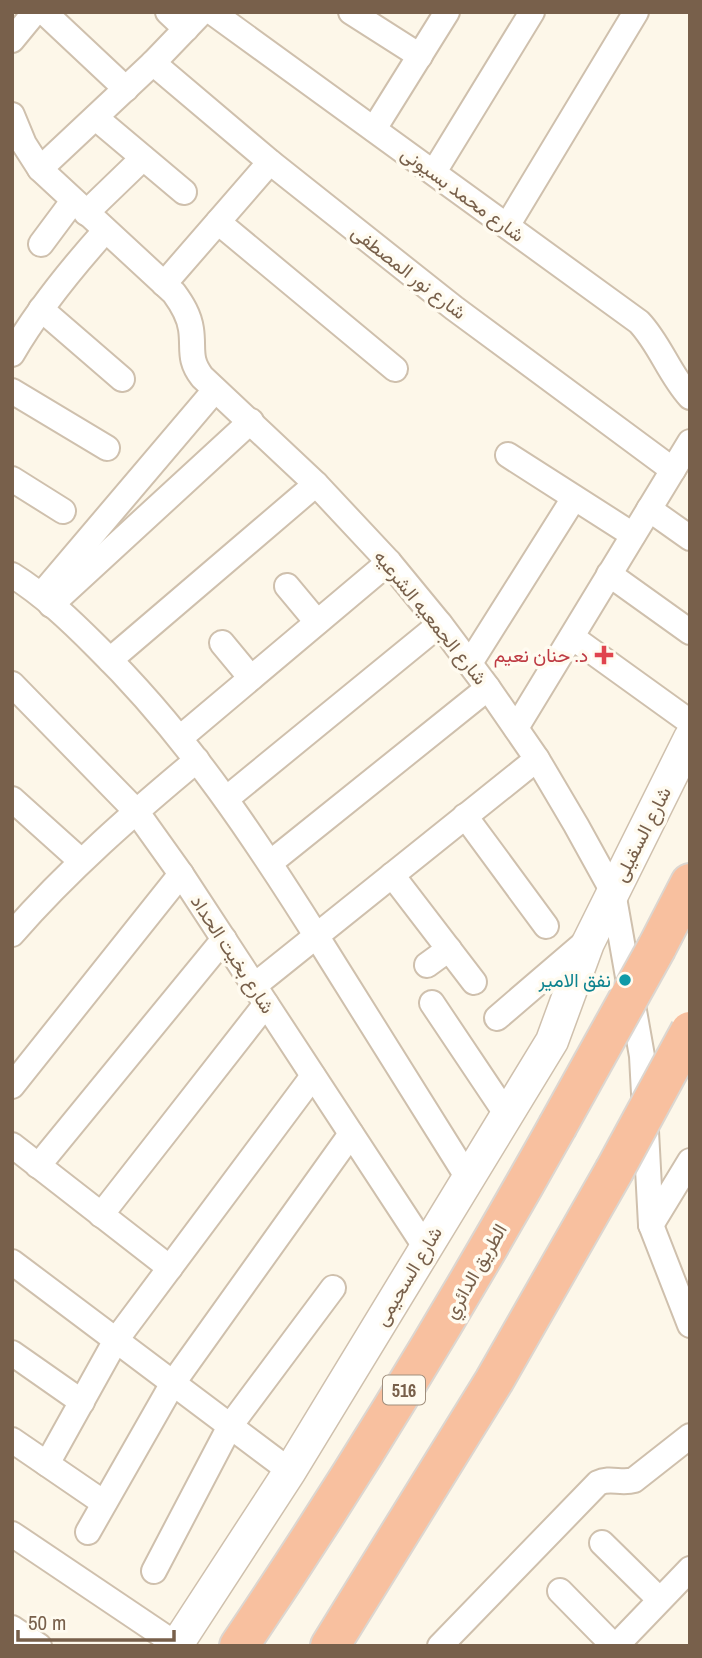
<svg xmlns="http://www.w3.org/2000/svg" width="702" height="1658" font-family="'Archivo Narrow',Vazirmatn,sans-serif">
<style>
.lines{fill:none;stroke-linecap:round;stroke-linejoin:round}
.minor-casing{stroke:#cfc0ad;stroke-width:28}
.tertiary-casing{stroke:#cfc0ad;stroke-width:35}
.motorway-casing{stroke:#dcd6d0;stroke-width:42}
.minor{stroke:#fff;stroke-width:24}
.tertiary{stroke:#fff;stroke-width:32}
.motorway{stroke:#f8c09f;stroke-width:38}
.motorway-bridge-casing{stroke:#dcd6d0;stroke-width:42;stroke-linecap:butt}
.motorway-bridge{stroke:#f8c09f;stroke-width:38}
.health-dot{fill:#e0444e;stroke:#fffbf0;stroke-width:2.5}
.culture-dot{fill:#0f9aa8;stroke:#fffbf0;stroke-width:2.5}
.labels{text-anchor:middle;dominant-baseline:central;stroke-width:7;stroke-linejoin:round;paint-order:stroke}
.shield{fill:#fffbf0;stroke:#a08e7c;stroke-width:2}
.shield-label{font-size:18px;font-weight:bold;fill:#78604b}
.street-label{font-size:19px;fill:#78604b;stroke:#fffbf0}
.health-label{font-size:19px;fill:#be3a42;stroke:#fffbf0;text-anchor:end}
.culture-label{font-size:19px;fill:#0d838f;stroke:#fffbf0;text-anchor:end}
</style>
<rect width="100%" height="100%" fill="#fdf7e9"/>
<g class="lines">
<g class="minor-casing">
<g id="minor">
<path d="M44,12L126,89"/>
<path d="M168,12L186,29"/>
<path d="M212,12L639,322C660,344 669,374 690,397"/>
<path d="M351,12L420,56"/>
<path d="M12,40L35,12"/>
<path d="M153,63L270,162L454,308L673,470"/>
<path d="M12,115L24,144L40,169L174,293C182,304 189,315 191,329C194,349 188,359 202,377L316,484L389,562L440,624L488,688L537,759L576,825L613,892L642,1056L651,1225L690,1325"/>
<path d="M96,118L184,192"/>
<path d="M374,129L447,12"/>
<path d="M40,169L153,63L202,12"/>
<path d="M434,172L532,12"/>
<path d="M86,213L143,158"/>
<path d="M218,222L395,369"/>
<path d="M507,226L636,12"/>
<path d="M41,244L73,201"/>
<path d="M164,284L270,162"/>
<path d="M41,309L122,379"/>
<path d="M12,354C38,309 71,269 105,231"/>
<path d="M12,391L107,448"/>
<path d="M508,455L633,535"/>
<path d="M12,479L63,511"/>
<path d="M649,509L690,538"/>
<path d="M609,574L690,632"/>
<path d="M12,575C44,595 71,621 97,647C188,736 257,841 324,948C372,1024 420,1101 468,1178"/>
<path d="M287,586L317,622"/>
<path d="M41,595L215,390"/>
<path d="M51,605L251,421"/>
<path d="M572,637L690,722"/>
<path d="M222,643L251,678"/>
<path d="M110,660L316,484"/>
<path d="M470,663L574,498"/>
<path d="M12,684L136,811L181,874L426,1248"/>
<path d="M516,728L690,442"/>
<path d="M180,738L389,562"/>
<path d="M12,799L81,861"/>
<path d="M226,799L440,624"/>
<path d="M465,816L546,926"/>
<path d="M270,863L488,688"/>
<path d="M392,875L474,982"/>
<path d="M12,934C68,870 132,814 197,760"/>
<path d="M427,965L449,949"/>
<path d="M254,986L537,759"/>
<path d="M432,1003L507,1115"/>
<path d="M497,1018L589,939"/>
<path d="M12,1086L181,874"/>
<path d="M12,1145L170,1268"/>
<path d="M38,1166L224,939"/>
<path d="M101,1215L266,1004"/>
<path d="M651,1225L690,1161"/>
<path d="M12,1262L290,1471"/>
<path d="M12,1353L82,1402"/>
<path d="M12,1440L104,1503"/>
<path d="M47,1464L116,1340L313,1076"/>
<path d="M88,1532L173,1383L351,1134"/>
<path d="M12,1534L177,1645"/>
<path d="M602,1543L659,1599"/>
<path d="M154,1571L230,1426L333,1288"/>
<path d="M560,1591L614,1646"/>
<path d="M12,1628L39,1646"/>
<path d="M440,1646L598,1483C610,1477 621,1484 634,1480L690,1436"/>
<path d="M616,1646L690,1569"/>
</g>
</g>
<g class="tertiary-casing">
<path id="tertiary" d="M176,1646L290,1471L552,1041L588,943L690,738"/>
</g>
<g class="motorway-casing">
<g id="motorway">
<path d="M657,947L690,883"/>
<path d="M239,1646C353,1477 458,1304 557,1127"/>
<path d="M330,1646L494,1381L614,1171"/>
</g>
</g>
<use href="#minor" class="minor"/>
<use href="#tertiary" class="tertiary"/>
<use href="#motorway" class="motorway"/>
<g class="motorway-bridge-casing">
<g id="motorway-bridge">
<path d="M557,1127L657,947"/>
<path d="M614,1171L690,1031"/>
</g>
</g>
<use href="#motorway-bridge" class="motorway-bridge"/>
</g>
<path class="health-dot" d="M600.5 644.5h7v7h7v7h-7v7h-7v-7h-7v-7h7z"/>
<circle class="culture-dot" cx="625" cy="980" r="7"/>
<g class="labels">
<rect class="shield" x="383" y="1375.5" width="42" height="29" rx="5"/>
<g class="shield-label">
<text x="404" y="1390">516</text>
</g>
<g class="street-label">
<text transform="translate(463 194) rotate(36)">شارع محمد بسيونى</text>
<text transform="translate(409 272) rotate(38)">شارع نور المصطفى</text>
<text transform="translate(431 617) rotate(51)">شارع الجمعيه الشرعيه</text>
<text transform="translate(642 834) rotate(-63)">شارع السقيلى</text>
<text transform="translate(233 954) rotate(57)">شارع بخيت الحداد</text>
<text transform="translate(475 1271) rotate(-60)">الطريق الدائري</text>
<text transform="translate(408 1276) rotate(-59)">شارع السحيمى</text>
</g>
<g class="health-label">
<text x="588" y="655">د. حنان نعيم</text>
</g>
<g class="culture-label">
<text x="611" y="980">نفق الامير</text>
</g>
</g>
<rect width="702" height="1658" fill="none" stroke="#78604b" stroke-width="28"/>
<path d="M18 1630v10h156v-10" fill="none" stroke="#78604b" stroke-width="3.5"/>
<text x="28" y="1630" font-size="21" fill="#78604b" stroke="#fffbf0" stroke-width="5" paint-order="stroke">50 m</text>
</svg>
